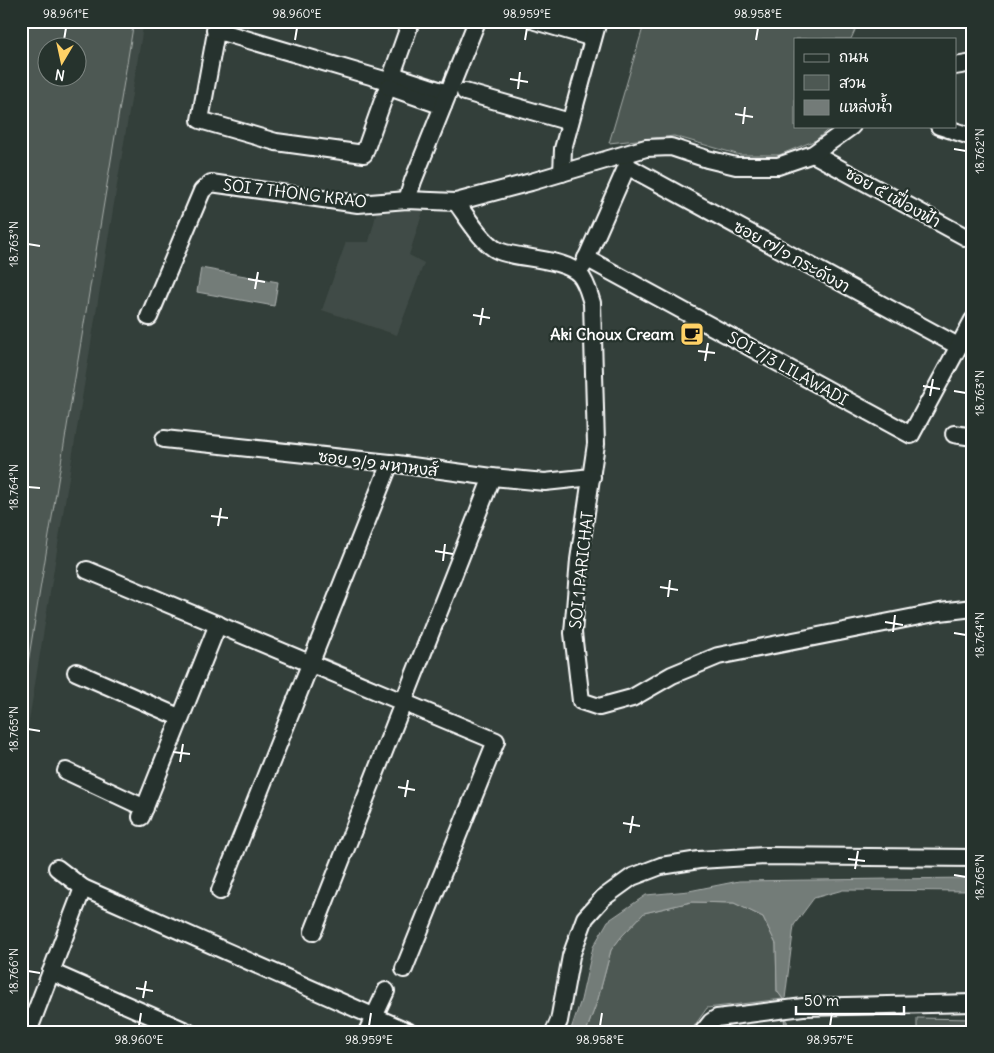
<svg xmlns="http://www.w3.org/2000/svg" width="994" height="1053" font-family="Delius,'Playpen Sans Thai',sans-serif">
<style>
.built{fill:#404c47;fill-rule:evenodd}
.green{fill:#4d5853;stroke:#a6aca9;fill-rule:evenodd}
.water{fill:#737b78;stroke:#abb0ae}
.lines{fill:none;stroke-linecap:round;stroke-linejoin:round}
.stream{stroke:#abb0ae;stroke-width:4.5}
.minor-casing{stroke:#fff;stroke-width:20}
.minor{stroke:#26332d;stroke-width:16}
.ticks{fill:none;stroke:#fff;stroke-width:2}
.labels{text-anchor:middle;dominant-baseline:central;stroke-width:4.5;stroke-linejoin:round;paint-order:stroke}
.street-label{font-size:16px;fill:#fff;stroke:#26332d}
.poi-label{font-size:16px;font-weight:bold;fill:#fff;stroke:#26332d;text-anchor:end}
.neatline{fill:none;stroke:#fff;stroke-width:2}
.ticks-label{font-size:12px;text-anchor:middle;fill:#fff}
</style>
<rect width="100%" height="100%" fill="#333f3a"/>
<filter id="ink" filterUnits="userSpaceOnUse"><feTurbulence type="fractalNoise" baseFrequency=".02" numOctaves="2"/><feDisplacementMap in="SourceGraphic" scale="10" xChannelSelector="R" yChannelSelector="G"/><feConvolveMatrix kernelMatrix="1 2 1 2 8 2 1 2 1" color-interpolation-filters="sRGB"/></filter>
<g filter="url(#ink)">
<g class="built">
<path d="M21,21H144L21,769ZM48,48H78V78H48Z"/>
<path d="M425,205L409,255L424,263L397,335L322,310L346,242H369L378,207Z"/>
</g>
<g class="green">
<path d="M21,21H134L21,705ZM48,48H78V78H48Z"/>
<path d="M645,21H859L851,39H795V126H832L816,140L779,155H740L674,136L609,143Z"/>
<path d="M691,902L734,903L763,917L776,944L777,991L783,999L707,1008L690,1032H586L598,999L611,950L622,936L644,913Z"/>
<path d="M917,1018L973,1019V1032H917Z"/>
</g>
<g class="water">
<path d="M201,268L278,282L274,306L197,292Z"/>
<path d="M968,878L973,879V891L843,890L814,898L794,925L785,999L788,1032H785L783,999L777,991L776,944L763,917L734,903L691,902L644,913L622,936L611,950L598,999L586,1032H570L581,1000L593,947L608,921L646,895L689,891L739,881Z"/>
</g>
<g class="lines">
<path class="stream" d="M320,658L377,683"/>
<g class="minor-casing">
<g id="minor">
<path d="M218,21L200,120L276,142L364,154L411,21"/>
<path d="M535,21L593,38"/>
<path d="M215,30L391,82"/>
<path d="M955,66L973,63"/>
<path d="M393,75L448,93"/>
<path d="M389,87L443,106"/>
<path d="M465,92L570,122"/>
<path d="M939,126L973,137"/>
<path d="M813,154L973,241"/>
<path d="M627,166L958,346"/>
<path d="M562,173L563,149L598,21"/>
<path d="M407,200L413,181L477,21"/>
<path d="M456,202C466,215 483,245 499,251C519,259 565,258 580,275C587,283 589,294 592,303L596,444L579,560L573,633L581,701L599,707L632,698L672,675L718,656L940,612L973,608"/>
<path d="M586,258L911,435L973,320"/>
<path d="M583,266L627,166L626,155"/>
<path d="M149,317L202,191L211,183L358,204L407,200L456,202L531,182L646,148L671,147L707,159L736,166H778L813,154L852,126"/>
<path d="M954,434L973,437"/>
<path d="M164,439L390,463L492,477L545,482L592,477"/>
<path d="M87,570L496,741L404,969"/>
<path d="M76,672L181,718"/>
<path d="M66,771L145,808"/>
<path d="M141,817L218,624"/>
<path d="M57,868L83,888L409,1032"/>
<path d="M220,891L390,463"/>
<path d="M313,932L492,477"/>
<path d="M51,972L188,1032"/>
<path d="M28,1032L83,888"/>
<path d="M367,1032L386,991"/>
<path d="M554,1032L559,1021L571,956L585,918L603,898L632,877L661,866L699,860L765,856L973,858"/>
<path d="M703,1032L711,1022L717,1018L803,1007L973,1003"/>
</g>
</g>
<use href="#minor" class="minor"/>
</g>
</g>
<path class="ticks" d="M64,40L66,28M295,40L297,28M525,40L527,28M756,40L758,28M510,79L528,82M518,89L520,72M735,114L753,117M743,124L745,107M954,149L966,151M28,244L40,246M248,279L265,282M255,289L258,272M473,315L490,318M480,325L483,308M698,351L715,353M705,361L708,343M923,386L940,389M954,391L966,393M930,396L933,379M28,487L40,488M211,516L228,518M218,526L221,508M435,551L453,554M443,561L445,544M660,587L678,590M668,597L670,580M885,622L903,625M893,632L895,615M954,633L966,635M28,729L40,731M173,752L190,754M180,762L183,744M398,787L415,790M405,797L408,780M623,823L640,826M630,833L633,816M848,859L865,861M855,869L858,851M954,875L966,877M28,971L40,973M136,988L153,991M143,998L146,981M139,1026L141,1013M369,1026L371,1013M600,1026L602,1013M830,1026L832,1013"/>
<defs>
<g id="cafe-square" transform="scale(1.25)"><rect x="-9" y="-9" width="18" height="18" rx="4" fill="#ffd166" stroke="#26332d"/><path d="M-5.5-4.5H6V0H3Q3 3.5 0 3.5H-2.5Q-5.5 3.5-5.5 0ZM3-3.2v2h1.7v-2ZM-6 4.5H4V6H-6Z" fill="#111"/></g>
</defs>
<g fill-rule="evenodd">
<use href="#cafe-square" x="692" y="334"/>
</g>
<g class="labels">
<g class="street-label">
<text transform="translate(295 193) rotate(7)">SOI 7 THONG KRAO</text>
<text transform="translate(893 197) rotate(29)">ซอย ๕ เฟื่องฟ้า</text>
<text transform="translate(792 256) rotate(29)">ซอย ๗/๑ กระดังงา</text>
<text transform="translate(788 368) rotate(29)">SOI 7/3 LILAWADI</text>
<text transform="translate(378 463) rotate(7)">ซอย ๑/๑ มหาหงส์</text>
<text transform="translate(581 570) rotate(-84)">SOI 1 PARICHAT</text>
</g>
<g class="poi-label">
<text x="674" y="334">Aki Choux Cream</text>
</g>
</g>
<rect width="994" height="1053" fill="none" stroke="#26332d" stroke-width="55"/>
<rect x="794" y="38" width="162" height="90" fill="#26332d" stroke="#7d8581"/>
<rect x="804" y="54" width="25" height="8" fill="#26332d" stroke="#7d8581"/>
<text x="839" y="62" font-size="15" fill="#ffffff">ถนน</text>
<rect x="804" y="75" width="25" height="15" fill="#4d5853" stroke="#7d8581"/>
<text x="839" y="88" font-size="15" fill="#ffffff">สวน</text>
<rect x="804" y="100" width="25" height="15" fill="#737b78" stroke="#7d8581"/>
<text x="839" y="112" font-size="15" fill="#ffffff">แหล่งน้ำ</text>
<g transform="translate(62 62) rotate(189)"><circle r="24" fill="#26332d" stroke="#7d8581"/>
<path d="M0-4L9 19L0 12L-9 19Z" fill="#ffd166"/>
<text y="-8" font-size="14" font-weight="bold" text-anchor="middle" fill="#ffffff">N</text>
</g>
<path d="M796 1006v8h108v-8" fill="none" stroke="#ffffff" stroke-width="2.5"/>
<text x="804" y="1006" font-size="15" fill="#ffffff" stroke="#26332d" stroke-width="4" paint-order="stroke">50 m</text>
<rect x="28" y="28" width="938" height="998" class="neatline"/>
<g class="ticks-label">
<text x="66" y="18">98.961°E</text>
<text x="297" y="18">98.960°E</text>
<text x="527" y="18">98.959°E</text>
<text x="758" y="18">98.958°E</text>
<text transform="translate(980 151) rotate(-90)" y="4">18.762°N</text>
<text transform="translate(14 244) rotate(-90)" y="4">18.763°N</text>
<text transform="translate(980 393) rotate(-90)" y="4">18.763°N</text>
<text transform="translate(14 487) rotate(-90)" y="4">18.764°N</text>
<text transform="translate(980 635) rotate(-90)" y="4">18.764°N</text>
<text transform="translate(14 729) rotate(-90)" y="4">18.765°N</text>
<text transform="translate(980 877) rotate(-90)" y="4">18.765°N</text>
<text transform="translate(14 971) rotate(-90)" y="4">18.766°N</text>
<text x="139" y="1044">98.960°E</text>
<text x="369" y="1044">98.959°E</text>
<text x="600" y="1044">98.958°E</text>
<text x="830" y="1044">98.957°E</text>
</g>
</svg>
